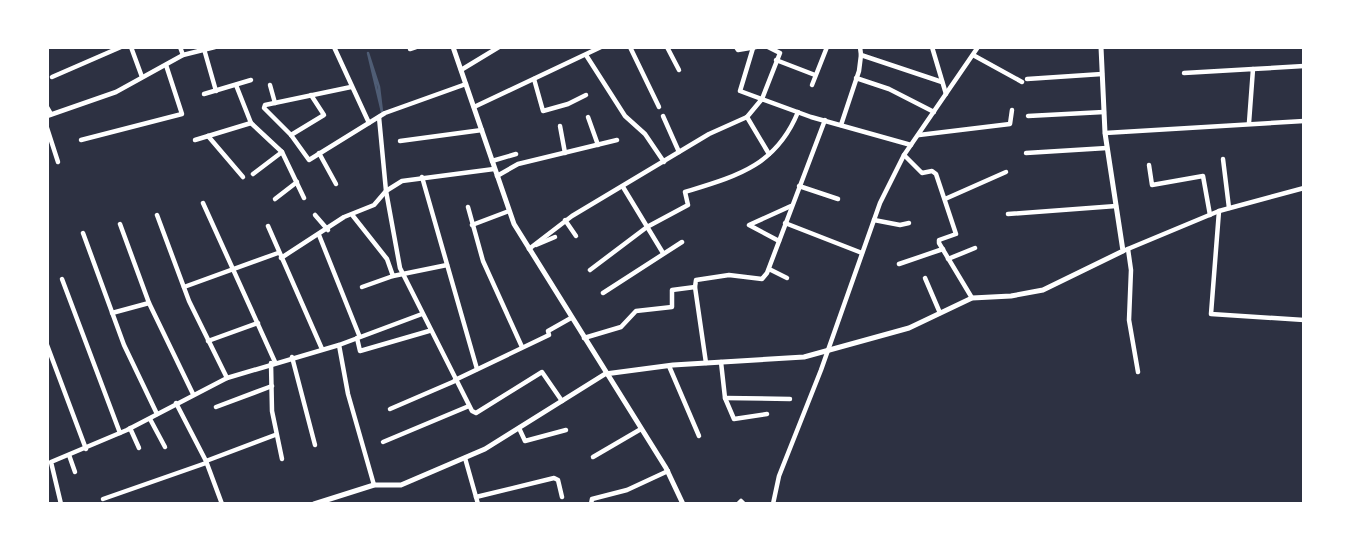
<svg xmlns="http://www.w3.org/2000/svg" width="1351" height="551" font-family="'Golos Text',sans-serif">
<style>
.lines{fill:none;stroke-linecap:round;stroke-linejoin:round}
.stream{stroke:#4f5d75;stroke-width:2.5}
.minor{stroke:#fff;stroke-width:4.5}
.tertiary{stroke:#fff;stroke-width:5}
</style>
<rect width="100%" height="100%" fill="#2d3142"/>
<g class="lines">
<path class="stream" d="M368,53L379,87L382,112Z"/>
<g class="minor">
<path d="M131,47L142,77"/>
<path d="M180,47L183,55"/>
<path d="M334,47L369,123"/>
<path d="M630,47L659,107"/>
<path d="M667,47L679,70"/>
<path d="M736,47L738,50L756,47"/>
<path d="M860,47L861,55L942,82"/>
<path d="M932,47L946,94"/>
<path d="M753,48L740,91L811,117L911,145"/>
<path d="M204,49L216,91"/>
<path d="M410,49L416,47"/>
<path d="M586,55L625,116L645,134L664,162"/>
<path d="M973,55L1022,82"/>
<path d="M776,60L815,75"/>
<path d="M1253,69L1304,66"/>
<path d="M461,70L499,47"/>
<path d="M1184,73L1253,69L1249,123"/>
<path d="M52,77L121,47"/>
<path d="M856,78L889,89L934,112"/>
<path d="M534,79L543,111L568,104L586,95"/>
<path d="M1027,79L1102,74"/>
<path d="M236,85L251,123L282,152L304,198"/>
<path d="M270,85L275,103"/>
<path d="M812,85L827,47"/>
<path d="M351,87L265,105L264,108L291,135L309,160L385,113L466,84"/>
<path d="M204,94L251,80"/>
<path d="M47,107L51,114"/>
<path d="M474,107L601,47"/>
<path d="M47,116L116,92L183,55L215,47"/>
<path d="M663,116L679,152"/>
<path d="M1028,116L1104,112"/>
<path d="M379,117L386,191L400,268L472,411L476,413L542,372L562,401"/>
<path d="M588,117L598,145"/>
<path d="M747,117L769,154"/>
<path d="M841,125L859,71L861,55"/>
<path d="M560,126L565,153"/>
<path d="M47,128L58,162"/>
<path d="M1105,133L1304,121"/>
<path d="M291,135L324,115L311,95"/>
<path d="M919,135L1010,124L1012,110"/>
<path d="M208,136L243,177"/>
<path d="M81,140L182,114L166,65"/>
<path d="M195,140L251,123"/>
<path d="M400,141L482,130"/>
<path d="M319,153L336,184"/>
<path d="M1026,153L1107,148"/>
<path d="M904,155L922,173L932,171L936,174L956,234L939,240V243L972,298"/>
<path d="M1223,159L1229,208"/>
<path d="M492,161L516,154"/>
<path d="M1149,165L1152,185L1203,176L1210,215"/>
<path d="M253,174L282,152"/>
<path d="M497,176L518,164L617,140"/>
<path d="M422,177L477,369"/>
<path d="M799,186L838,199"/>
<path d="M623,187L663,253"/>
<path d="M275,199L297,182"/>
<path d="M945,199L1006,172"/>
<path d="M203,203L275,362"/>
<path d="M468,207L483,261L522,347"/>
<path d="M1219,211L1211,314L1304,320"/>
<path d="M1008,214L1116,206"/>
<path d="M157,215L189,301L227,378"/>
<path d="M315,215L328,230"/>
<path d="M353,216L387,259L393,276L447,265"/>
<path d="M565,220L576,236"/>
<path d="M874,220L900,225L909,223"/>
<path d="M785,223L862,253"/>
<path d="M120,224L149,303L193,394"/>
<path d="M472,225L509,211"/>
<path d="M268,226L322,349"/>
<path d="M83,233L124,345L157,414"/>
<path d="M319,235L359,335"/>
<path d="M779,241L749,225L791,206"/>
<path d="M536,245L555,237"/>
<path d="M529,249L572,216L709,134L747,117L762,99L780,53L768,47"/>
<path d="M1128,249L1131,270L1129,320L1138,372"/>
<path d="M1123,251L1219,211L1304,188"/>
<path d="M281,258L344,217L374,205L386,191L402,181L494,169"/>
<path d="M948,259L975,248"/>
<path d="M899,264L943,249"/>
<path d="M769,269L787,278"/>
<path d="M590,270L647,227L688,205L685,192C737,176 776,166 798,112"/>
<path d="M925,278L940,313"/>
<path d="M62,279L120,433"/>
<path d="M184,287L278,253"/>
<path d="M362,287L393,276"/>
<path d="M695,287L706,363"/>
<path d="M603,293L682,242"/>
<path d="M112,313L149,303"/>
<path d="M357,338L360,351L429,331"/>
<path d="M584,338L621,327L636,311L672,307V290L695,287L696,280L729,275L762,279L767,273L825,120"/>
<path d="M208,341L258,323"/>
<path d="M47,345L86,449"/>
<path d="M339,345L348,394L374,485"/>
<path d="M292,357L315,445"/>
<path d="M721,362L725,398L734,419L767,414"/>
<path d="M271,363L272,411L282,459"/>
<path d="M669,366L699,436"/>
<path d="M455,380L549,335L548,331L571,318"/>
<path d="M725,398L790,399"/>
<path d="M176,403L206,461L222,504"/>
<path d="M216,407L272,386"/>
<path d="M390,409L455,381"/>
<path d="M150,419L165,447"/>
<path d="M130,428L139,448"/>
<path d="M519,428L525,441L566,430"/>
<path d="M383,442L469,406"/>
<path d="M69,455L75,472"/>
<path d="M593,457L641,429"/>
<path d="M465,458L478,504"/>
<path d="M206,461L275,435"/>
<path d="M476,497L554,478L558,480L562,497"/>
<path d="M103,499L206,463"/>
<path d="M61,504L51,462L127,430L227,378L339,345L422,314"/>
<path d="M591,504L592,499L627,490L668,471"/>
<path d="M738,504L741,501L744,504"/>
<path d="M773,504L779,476L821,370L880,203L904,155L978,47"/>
</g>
<g class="tertiary">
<path d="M453,47L514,224L666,468L683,504"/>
<path d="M314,504L374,485H401L485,449L605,374L673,365L804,357L909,328L972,298L1011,296L1043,290L1123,251L1105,133L1101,47"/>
</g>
</g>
<rect width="1351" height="551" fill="none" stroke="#ffffff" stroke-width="98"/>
</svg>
